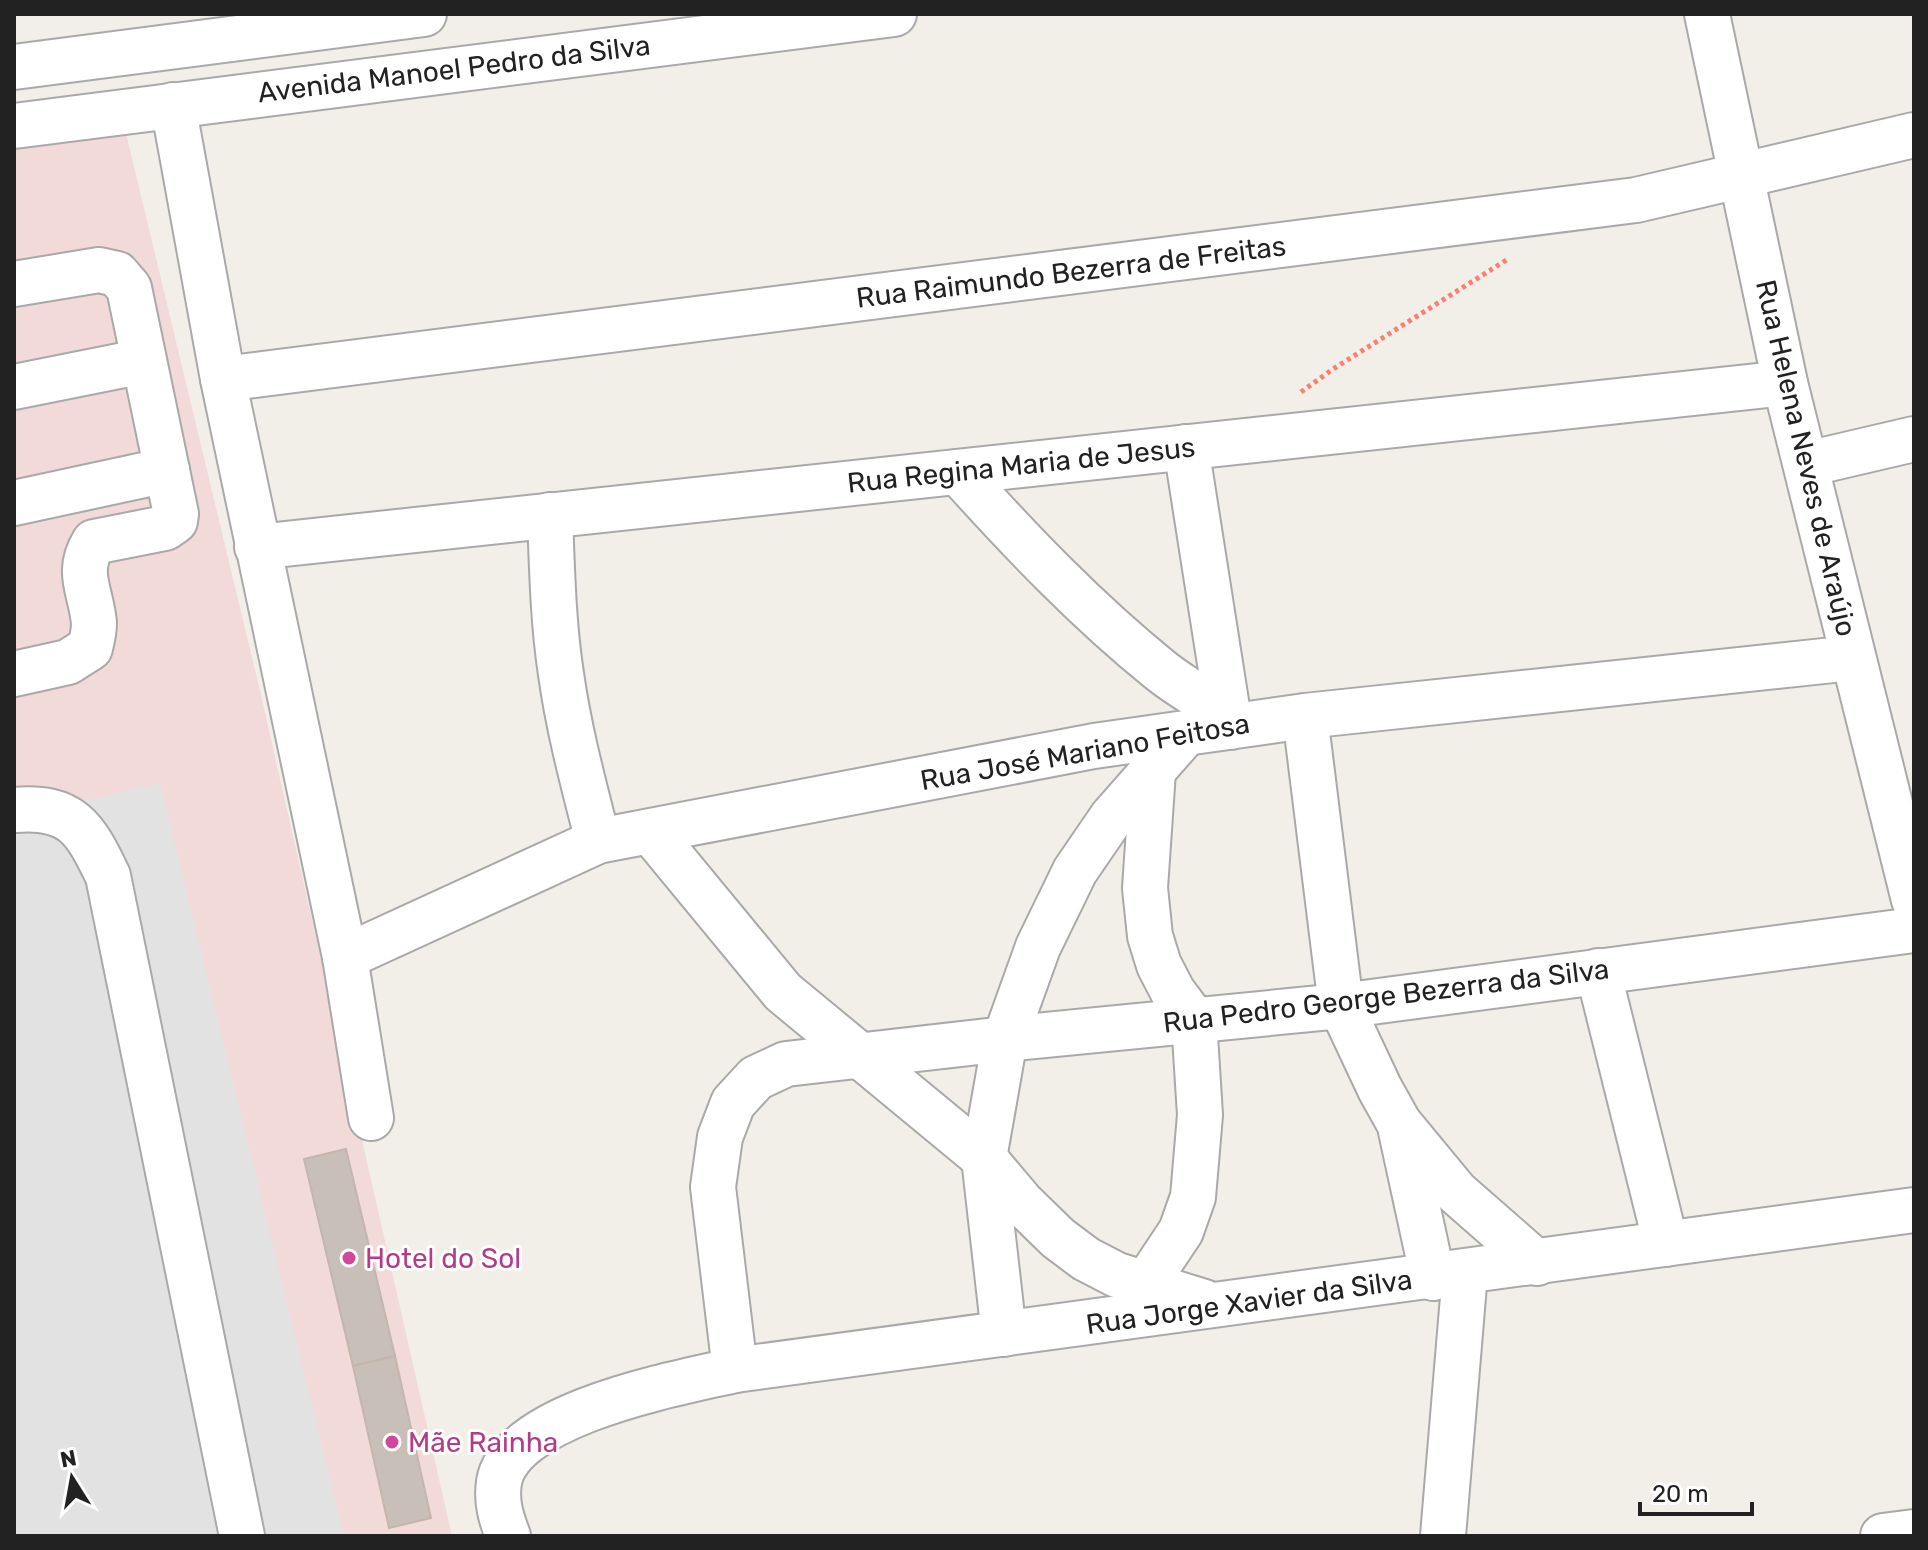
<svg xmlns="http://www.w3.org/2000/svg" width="1928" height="1550" font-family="Rubik,sans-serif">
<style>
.commercial{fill:#f2dad9}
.parking{fill:#e2e2e2}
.building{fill:#c7bfb8;stroke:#c4b6ab;stroke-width:2}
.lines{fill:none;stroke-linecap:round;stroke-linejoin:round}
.minor-casing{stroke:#a9a9a9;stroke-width:48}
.path{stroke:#fa8072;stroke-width:5;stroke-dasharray:4 4;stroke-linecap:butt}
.minor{stroke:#fff;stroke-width:44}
.hotel-dot{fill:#d1479c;stroke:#fff;stroke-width:3}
.labels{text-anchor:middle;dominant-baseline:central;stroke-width:6;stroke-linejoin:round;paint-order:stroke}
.street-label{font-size:28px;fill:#222;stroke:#fff}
.hotel-label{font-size:28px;fill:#b23c85;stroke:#fff;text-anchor:start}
</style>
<rect width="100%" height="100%" fill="#f2efe9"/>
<path class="commercial" d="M119,104L261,695L452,1536H14V120Z"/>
<path class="parking" d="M160,783L344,1536H14V817Z"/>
<g class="building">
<path d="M346,1149L395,1356L353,1366L304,1159Z"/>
<path d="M395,1356L431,1518L389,1528L353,1366Z"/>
</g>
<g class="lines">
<g class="minor-casing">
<g id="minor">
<path d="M1707,14L1785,383L1914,900"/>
<path d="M14,67L424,14"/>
<path d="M173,105L223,379L345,957L371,1118"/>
<path d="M14,126L894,14"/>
<path d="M14,284L99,270L117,274L129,288L176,514L175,521L165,528L94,542C75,573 91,590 94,623C94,631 92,640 90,648L68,662L14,674"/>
<path d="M223,379L1636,200L1914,135"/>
<path d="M14,387L144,361"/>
<path d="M1186,447L1230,727"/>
<path d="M1807,464L1914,439"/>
<path d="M958,472C1021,542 1087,611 1160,670C1181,687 1205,700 1227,714"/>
<path d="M14,503L167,470"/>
<path d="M550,515C552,568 553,622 561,674C569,731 584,786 598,841"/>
<path d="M257,547L1785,383"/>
<path d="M1305,716L1341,1006L1380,1089L1399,1123L1456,1192L1537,1263"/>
<path d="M14,810C72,805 85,828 108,876L242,1536"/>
<path d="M651,832L783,992L984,1158L1022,1203L1058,1238L1086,1259L1117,1275L1204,1302"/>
<path d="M345,957L598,841L1094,746L1305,716L1852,658"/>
<path d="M1598,971L1666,1244"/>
<path d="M1401,1131L1433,1278"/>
<path d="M1145,1285L1181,1231L1193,1197L1200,1115L1194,1020L1173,992L1159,965L1150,936L1145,888L1153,771"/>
<path d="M1004,1334L984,1158L1005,1039L1038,947L1075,871L1112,817L1186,733"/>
<path d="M735,1370L713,1187L720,1137L733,1103L756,1078L786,1064L1005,1039L1341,1006L1914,930"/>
<path d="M508,1536C501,1518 496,1502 499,1482C511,1413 679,1383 735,1370L1914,1210"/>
<path d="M1443,1536L1465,1273"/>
<path d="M1883,1536L1914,1532"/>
</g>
</g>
<path class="path" d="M1301,392L1333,369L1508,259"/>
<use href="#minor" class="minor"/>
</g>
<g class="hotel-dot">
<circle cx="349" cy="1258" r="8"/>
<circle cx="392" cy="1442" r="8"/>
</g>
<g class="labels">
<g class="street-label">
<text transform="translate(454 69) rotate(-7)">Avenida Manoel Pedro da Silva</text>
<text transform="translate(1071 272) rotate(-7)">Rua Raimundo Bezerra de Freitas</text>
<text transform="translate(1806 458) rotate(77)">Rua Helena Neves de Araújo</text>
<text transform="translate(1021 465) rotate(-6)">Rua Regina Maria de Jesus</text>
<text transform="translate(1085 752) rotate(-10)">Rua José Mariano Feitosa</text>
<text transform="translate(1386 996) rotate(-7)">Rua Pedro George Bezerra da Silva</text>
<text transform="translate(1249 1302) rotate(-8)">Rua Jorge Xavier da Silva</text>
</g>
<g class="hotel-label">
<text x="365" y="1258">Hotel do Sol</text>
<text x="408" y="1442">Mãe Rainha</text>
</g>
</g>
<rect width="1928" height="1550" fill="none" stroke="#222222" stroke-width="32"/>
<g transform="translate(72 1478) rotate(349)" stroke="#ffffff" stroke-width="6" paint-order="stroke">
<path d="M0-6L14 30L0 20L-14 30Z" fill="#222222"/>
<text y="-12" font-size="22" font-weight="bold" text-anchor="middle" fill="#222222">N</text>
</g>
<path d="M1640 1502v12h112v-12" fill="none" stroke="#222222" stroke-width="4"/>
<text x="1652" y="1502" font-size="24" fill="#222222" stroke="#ffffff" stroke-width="6" paint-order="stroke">20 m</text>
</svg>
